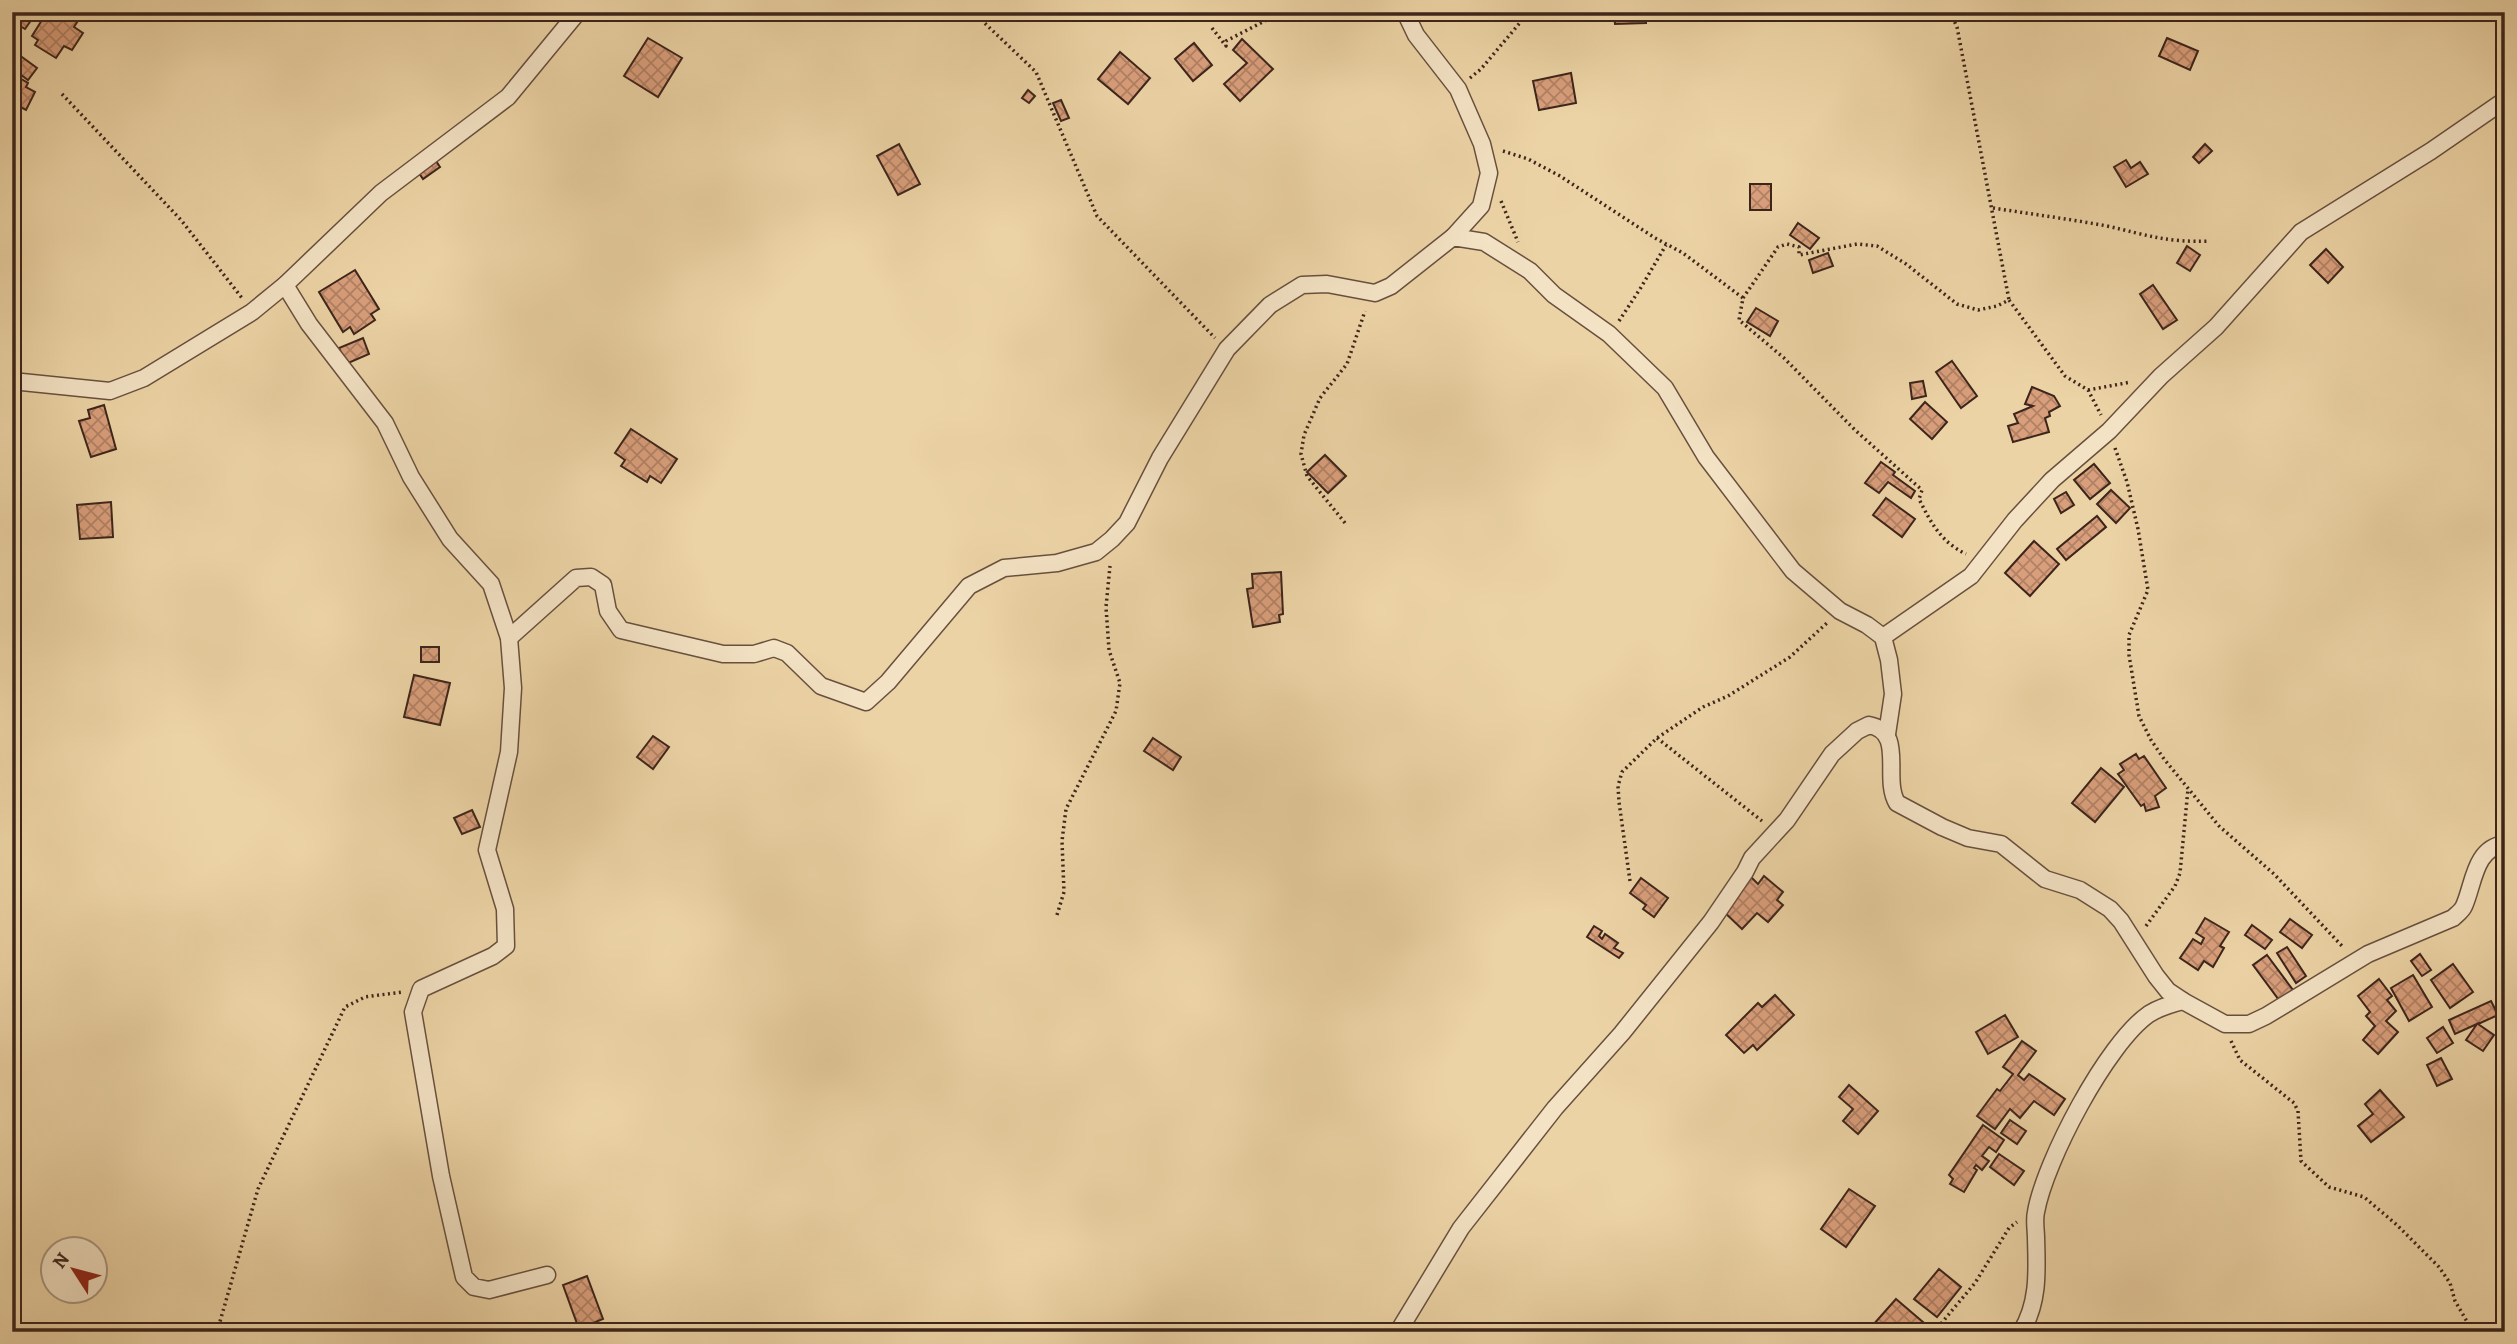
<svg xmlns="http://www.w3.org/2000/svg" width="2517" height="1344" font-family="Alegreya,serif">
<style>
.building{fill:url(#building-cross-hatch);stroke:#3c251b;stroke-width:2}
.lines{fill:none;stroke-linecap:round;stroke-linejoin:round}
.street-casing{stroke:#68503e;stroke-width:19}
.path{stroke:#3c251b;stroke-width:3.5;stroke-dasharray:2 3.5;stroke-linecap:butt}
.street{stroke:#f3e2c4;stroke-width:16}
</style>
<defs>
<pattern id="building-cross-hatch" width="8" height="8" patternUnits="userSpaceOnUse" patternTransform="scale(1.75)"><rect width="8" height="8" fill="#d99e7b"/><path d="M0 0l8 8M0 8l8-8" fill="none" stroke="#b18164"/></pattern>
</defs>
<rect width="100%" height="100%" fill="#ecd3a5"/>
<filter id="stains"><feTurbulence type="fractalNoise" baseFrequency=".00286" numOctaves="4"/><feColorMatrix values="0 0 0 0 .2 0 0 0 0 .09 0 0 0 0 .02 0 0 0 .5 -.17"/></filter>
<radialGradient id="worn" r=".72"><stop offset=".6" stop-color="#630" stop-opacity="0"/><stop offset="1" stop-color="#630" stop-opacity=".3"/></radialGradient>
<g class="building">
<path d="M17,12H30L34,16L25,29L12,21Z"/>
<path d="M47,12H76L81,16L74,27L83,33L72,50L64,46L56,58L35,45L38,40L32,36Z"/>
<path d="M1614,12H1663L1662,20L1646,19V23L1615,24Z"/>
<path d="M648,38L682,58L658,97L624,76Z"/>
<path d="M2167,38L2198,51L2190,70L2159,56Z"/>
<path d="M1242,39L1273,69L1240,101L1224,84L1247,63L1233,50Z"/>
<path d="M1194,43L1212,65L1193,81L1175,59Z"/>
<path d="M1120,52L1150,78L1128,104L1098,79Z"/>
<path d="M22,57L37,68L28,80L13,69Z"/>
<path d="M1571,73L1576,103L1539,110L1533,81Z"/>
<path d="M16,76L28,83L26,87L35,92L26,110L12,103V80Z"/>
<path d="M1028,90L1035,96L1029,103L1022,98Z"/>
<path d="M1061,100L1069,118L1061,121L1053,103Z"/>
<path d="M899,144L920,184L898,195L877,156Z"/>
<path d="M2205,144L2212,151L2199,163L2193,157Z"/>
<path d="M2126,160L2131,168L2140,162L2148,174L2126,187L2114,167Z"/>
<path d="M436,161L440,167L423,179L419,173Z"/>
<rect x="1750" y="184" width="21" height="26"/>
<path d="M1798,223L1819,238L1810,249L1790,235Z"/>
<path d="M2187,246L2200,255L2190,271L2177,263Z"/>
<path d="M2326,249L2343,267L2328,283L2310,265Z"/>
<path d="M1828,253L1833,266L1813,273L1809,260Z"/>
<path d="M355,270L379,309L371,314L375,320L354,334L350,327L343,332L319,292Z"/>
<path d="M2153,285L2177,320L2163,329L2140,294Z"/>
<path d="M1756,308L1778,321L1770,336L1747,322Z"/>
<path d="M363,338L369,354L346,364L339,348Z"/>
<path d="M1952,361L1977,396L1961,408L1936,372Z"/>
<path d="M1923,381L1926,396L1912,399L1910,383Z"/>
<path d="M2032,387L2054,396L2060,406L2049,412L2050,416L2045,418L2049,432L2013,442L2008,426L2018,423L2014,414L2033,406L2025,404Z"/>
<path d="M1925,402L1947,422L1932,439L1910,419Z"/>
<path d="M104,405L116,449L91,457L79,421L90,418L88,410Z"/>
<path d="M631,429L677,459L661,483L650,476L647,482L621,466L625,460L615,453Z"/>
<path d="M1325,455L1346,476L1328,493L1307,472Z"/>
<path d="M1881,462L1895,472L1893,475L1915,491L1911,498L1888,482L1879,493L1865,483Z"/>
<path d="M2094,464L2110,483L2090,499L2074,480Z"/>
<path d="M2111,490L2130,508L2116,523L2097,504Z"/>
<path d="M2066,492L2074,505L2061,513L2054,499Z"/>
<path d="M1886,498L1915,519L1902,537L1873,515Z"/>
<path d="M111,502L113,537L80,539L77,505Z"/>
<path d="M2097,516L2106,527L2066,560L2057,549Z"/>
<path d="M2034,541L2059,564L2030,596L2005,573Z"/>
<path d="M1281,572L1283,614L1279,615L1280,622L1253,627L1247,589L1253,588L1252,574Z"/>
<rect x="421" y="647" width="18" height="15"/>
<path d="M414,675L450,683L440,725L404,717Z"/>
<path d="M653,736L669,747L653,769L637,757Z"/>
<path d="M1153,738L1181,757L1173,770L1144,751Z"/>
<path d="M2136,754L2139,759L2144,756L2166,788L2155,796L2159,807L2146,811L2144,804L2141,806L2118,774L2124,770L2120,764Z"/>
<path d="M2101,768L2124,787L2095,822L2072,803Z"/>
<path d="M472,810L480,827L462,834L454,818Z"/>
<path d="M1764,876L1783,892L1777,900L1783,905L1768,922L1757,913L1742,929L1722,910L1751,877L1758,884Z"/>
<path d="M1641,878L1668,898L1654,917L1643,909L1646,905L1630,893Z"/>
<path d="M2205,918L2229,932L2220,946L2224,948L2213,967L2204,961L2198,970L2180,958L2193,939L2201,944L2204,938L2196,933Z"/>
<path d="M2290,919L2312,935L2302,948L2280,932Z"/>
<path d="M2252,925L2272,940L2265,949L2245,935Z"/>
<path d="M1594,926L1602,931L1599,936L1602,939L1605,934L1618,943L1614,948L1623,953L1619,958L1587,937Z"/>
<path d="M2287,947L2306,976L2296,983L2277,953Z"/>
<path d="M2420,954L2431,970L2422,976L2411,961Z"/>
<path d="M2267,955L2293,990L2279,1000L2253,965Z"/>
<path d="M2453,964L2473,992L2450,1008L2431,980Z"/>
<path d="M2413,975L2432,1007L2409,1021L2391,988Z"/>
<path d="M2379,979L2392,996L2387,1000L2396,1011L2386,1021L2398,1032L2378,1054L2363,1040L2375,1026L2366,1016L2370,1012L2358,996Z"/>
<path d="M1775,995L1794,1015L1757,1050L1753,1045L1744,1053L1726,1035L1758,1003L1762,1007Z"/>
<path d="M2491,1001L2498,1015L2478,1024L2494,1035L2483,1051L2466,1040L2477,1024L2455,1034L2449,1020Z"/>
<path d="M2005,1015L2018,1037L1988,1054L1976,1032Z"/>
<path d="M2443,1027L2453,1043L2437,1053L2427,1038Z"/>
<path d="M2022,1041L2036,1051L2018,1075L2024,1080L2029,1074L2065,1099L2054,1115L2034,1101L2020,1118L2010,1109L1995,1129L1977,1116L1997,1089L2000,1091L2013,1074L2003,1067Z"/>
<path d="M2441,1058L2452,1079L2437,1086L2427,1065Z"/>
<path d="M1849,1085L1878,1111L1858,1134L1843,1121L1853,1109L1839,1097Z"/>
<path d="M2380,1090L2404,1117L2371,1142L2358,1126L2373,1114L2365,1104Z"/>
<path d="M2010,1120L2026,1131L2017,1144L2001,1133Z"/>
<path d="M1983,1125L2004,1140L1996,1152L1989,1147L1982,1156L1989,1161L1982,1170L1976,1165L1974,1168L1977,1170L1964,1192L1950,1184L1953,1179L1949,1175Z"/>
<path d="M1999,1154L2024,1171L2014,1185L1990,1167Z"/>
<path d="M1849,1189L1875,1206L1846,1247L1821,1229Z"/>
<path d="M1939,1269L1961,1287L1937,1317L1914,1299Z"/>
<path d="M587,1276L603,1319L593,1323L595,1328L586,1331L585,1326L579,1329L563,1285Z"/>
<path d="M1896,1299L1924,1323L1917,1332H1881L1873,1325Z"/>
</g>
<g class="lines">
<g class="street-casing">
<g id="street">
<path d="M1405,12L1416,35L1458,89L1482,144L1489,173L1481,206L1453,237"/>
<path d="M285,285L309,324L385,423L411,477L450,539L491,584L509,638L513,688L509,752L487,850L505,909L506,946L493,956L421,989L413,1012L441,1176L464,1277L474,1287L489,1290L547,1275"/>
<path d="M12,381L110,391L144,378L252,312L285,285L381,193L508,97L578,12"/>
<path d="M1883,637L1971,576L2015,520L2052,480L2109,431L2161,376L2216,327L2301,232L2431,151L2505,100"/>
<path d="M509,638L576,578L591,577L603,585L608,611L621,630L723,654H754L774,648L787,653L821,686L866,702L888,682L969,586L1004,568L1057,563L1096,552L1112,539L1127,523L1160,458L1227,349L1270,305L1302,285L1327,284L1375,293L1391,286L1453,237L1484,242L1530,271L1554,295L1609,334L1665,388L1706,457L1793,571L1840,611L1867,625L1883,637L1889,660L1893,694L1887,734"/>
<path d="M1398,1332L1461,1228L1555,1108L1622,1033L1711,922L1745,872L1752,858L1787,820L1832,754L1857,731L1869,725C1906,732 1882,778 1897,803L1942,827L1968,838L2001,844L2045,879L2080,890L2110,909L2121,921L2156,976L2168,991L2183,1001L2225,1024H2249L2266,1016L2368,954L2453,918C2457,914 2462,911 2464,906C2474,884 2474,848 2505,844"/>
<path d="M2021,1332C2039,1303 2037,1271 2036,1238C2036,1230 2034,1220 2036,1212C2045,1161 2107,1043 2149,1014C2160,1007 2171,1004 2183,1001"/>
</g>
</g>
<g class="path">
<path d="M973,12L1036,72L1097,216L1215,338"/>
<path d="M1950,12L1957,27L2009,300"/>
<path d="M1212,28L1226,46V41L1282,12"/>
<path d="M1470,78L1481,69L1529,12"/>
<path d="M62,94L181,220L242,298"/>
<path d="M1503,151L1528,159L1560,176L1655,238L1683,253L1743,298L1739,320L1784,358L1855,430L1922,490L1919,499C1931,523 1941,542 1966,554"/>
<path d="M1501,201L1518,242"/>
<path d="M1993,208C2031,214 2069,219 2107,226C2147,235 2168,243 2210,241"/>
<path d="M1743,298L1778,247L1787,244L1799,247V255L1857,244L1877,246L1906,264L1957,304L1978,310L1997,306L2009,300L2065,376L2088,390L2101,415"/>
<path d="M1619,321L1640,289L1666,245"/>
<path d="M2088,390L2131,382"/>
<path d="M2115,448L2127,482L2138,529L2148,590L2129,635V655L2139,716L2151,740L2164,759L2219,826L2274,874L2343,947"/>
<path d="M1345,523L1307,476L1301,454L1304,435L1320,398L1347,364L1365,311"/>
<path d="M1657,738L1762,821"/>
<path d="M1630,881L1619,802L1618,786L1622,772L1657,738L1703,707L1728,696L1790,657L1828,622"/>
<path d="M1057,915L1064,892L1062,841L1066,809L1116,711L1120,683L1109,650L1106,607L1110,566"/>
<path d="M2146,926L2175,886L2180,873L2188,789"/>
<path d="M2231,1041L2240,1060L2294,1103L2298,1111L2301,1161L2329,1187L2364,1197L2397,1225L2439,1267L2450,1283L2455,1301L2473,1332"/>
<path d="M217,1332L258,1189L345,1007L365,997L402,992"/>
<path d="M1934,1332L1975,1283L2009,1228L2017,1222"/>
</g>
<use href="#street" class="street"/>
</g>
<rect width="2517" height="1344" fill="none" stroke="#ecd3a5" stroke-width="42"/>
<rect x="14" y="14" width="2489" height="1316" fill="none" stroke="#3c251b" stroke-width="3.5"/>
<rect x="21" y="21" width="2475" height="1302" fill="none" stroke="#3c251b" stroke-width="2"/>
<g transform="translate(74 1270) rotate(306)"><circle r="33" fill="#f3e2c4" stroke="#aa9680" stroke-width="2"/>
<path d="M0-5L12 26L0 18L-12 26Z" fill="#8f2418"/>
<text y="-10" font-size="19" font-weight="bold" text-anchor="middle" fill="#3c251b">N</text>
</g>
<rect width="100%" height="100%" filter="url(#stains)"/>
<rect width="100%" height="100%" fill="url(#worn)"/>
</svg>
